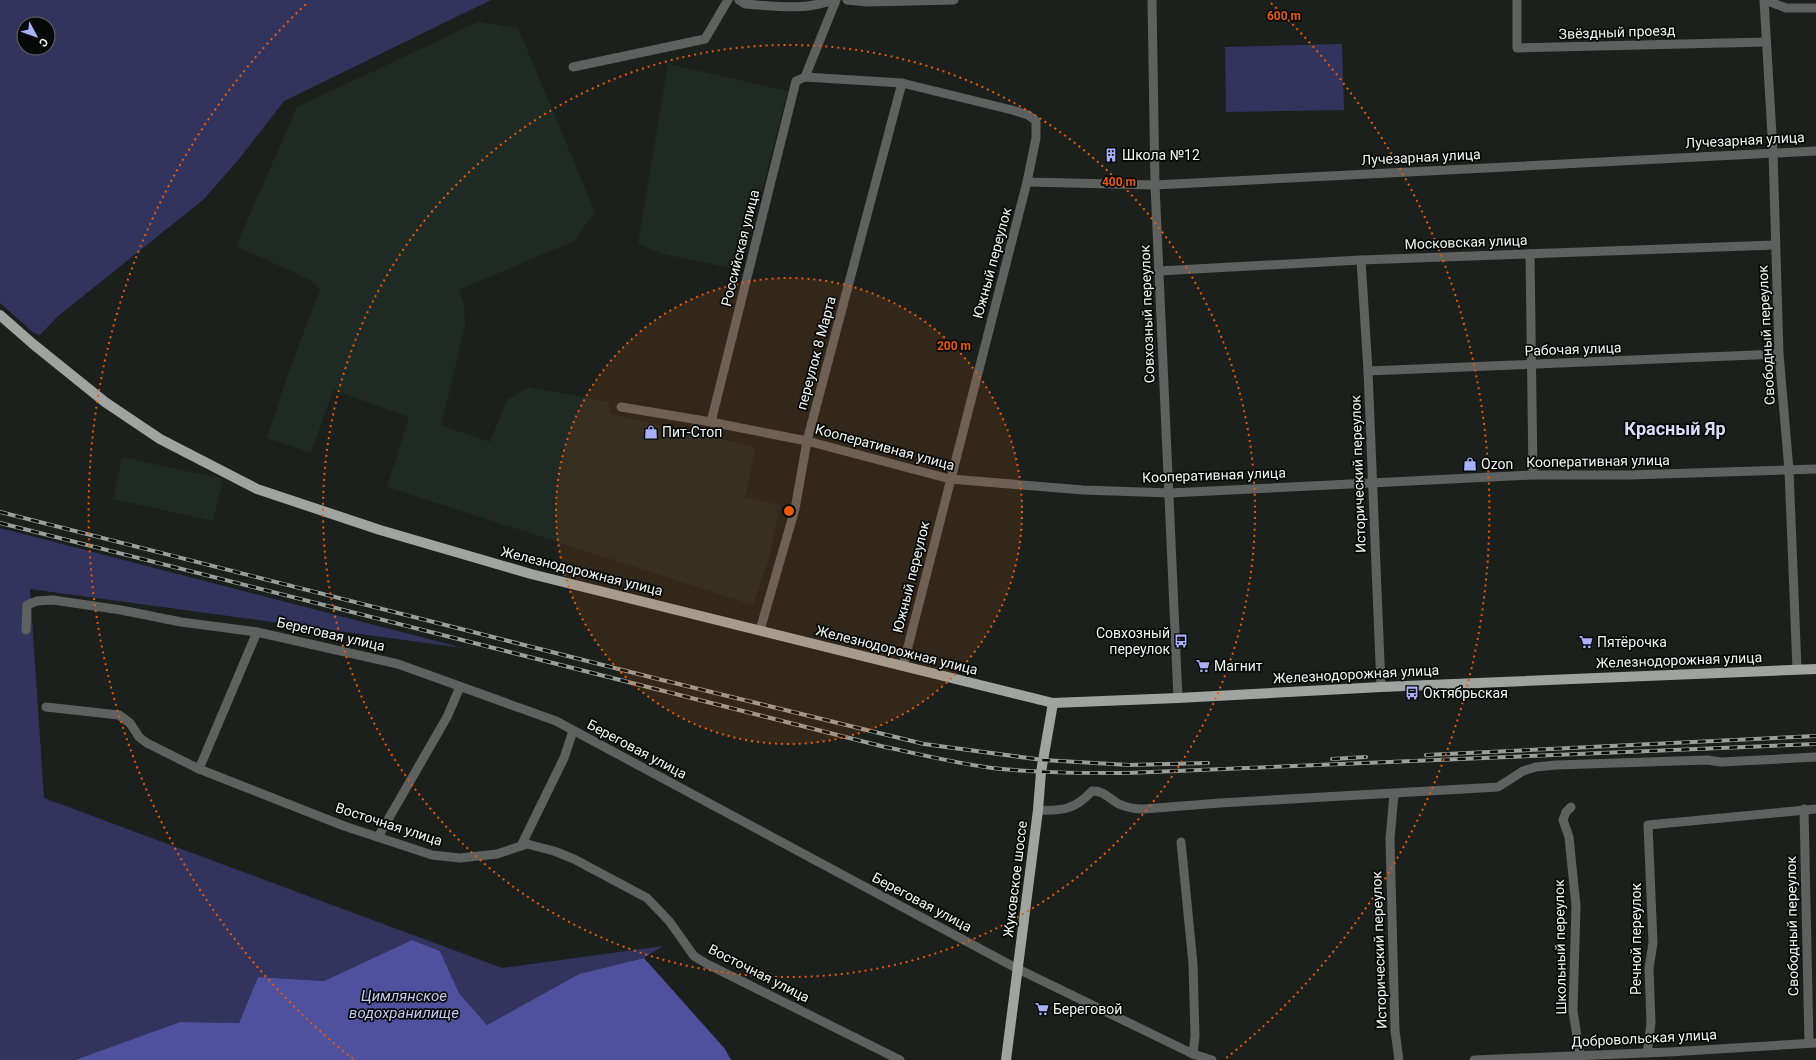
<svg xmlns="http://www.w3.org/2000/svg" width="1816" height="1060" font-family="Roboto,sans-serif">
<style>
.built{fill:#202a24}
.green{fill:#32345e;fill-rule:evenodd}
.water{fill:#50519e}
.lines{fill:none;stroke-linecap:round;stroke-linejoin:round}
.minor{stroke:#5e615f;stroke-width:9}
.major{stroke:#9fa4a0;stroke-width:10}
.rail-casing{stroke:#9a9f9c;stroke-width:4}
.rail{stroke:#070908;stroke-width:2.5;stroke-dasharray:8;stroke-linecap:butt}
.ring{fill:none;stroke:#e8590c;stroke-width:2;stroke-dasharray:2 4}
.labels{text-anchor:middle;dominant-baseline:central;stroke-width:3.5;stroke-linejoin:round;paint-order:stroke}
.street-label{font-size:14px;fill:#f1f5f2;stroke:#070908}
.poi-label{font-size:14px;fill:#f1f5f2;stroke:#070908;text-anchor:start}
.water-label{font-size:15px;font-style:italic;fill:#c3c8f3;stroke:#070908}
.district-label{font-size:18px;font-weight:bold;fill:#d9ddfa;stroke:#070908}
.centre{fill:#e8590c;stroke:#070908;stroke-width:2}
.ring-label{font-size:12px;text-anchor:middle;font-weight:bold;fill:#e8590c;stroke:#070908;stroke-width:3.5;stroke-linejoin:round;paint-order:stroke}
</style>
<rect width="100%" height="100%" fill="#1b201d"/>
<g class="built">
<path d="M478,22L518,28L595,212L574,241L459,290L464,304L465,326L441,425L490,442L507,400L529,387L608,402L611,414L752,446L755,451L745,497L780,505L770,554L753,605L387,487L409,417L333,390L311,453L267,438L288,374L320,289L308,279L236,246L297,107Z"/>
<path d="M668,64L788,91L741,270L663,254L638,244Z"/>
<path d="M122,457L223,479L213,521L113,499Z"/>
</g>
<g class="green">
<path d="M0,0H491L284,101L239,159L204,199L57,317L40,335L34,333L0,303ZM24,24H48V48H24Z"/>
<path d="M1342,44L1344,110L1226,112L1225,47Z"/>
<path d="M0,528L463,648L30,589L44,798L502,968L663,946L644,958L579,974L487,1025L459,993L440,951L412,940L324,981L258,977L239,1023L180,1022L75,1060H0Z"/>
</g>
<path class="water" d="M412,940L440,951L459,993L487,1025L579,974L644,958L725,1049L731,1060H75L180,1022L239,1023L258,977L324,981Z"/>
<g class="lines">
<g class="minor">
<path d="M739,0L745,4C775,6 804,11 833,0"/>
<path d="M847,0L867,2L954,0"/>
<path d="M1152,0L1155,185L1178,698"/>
<path d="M1517,0V48L1766,42"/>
<path d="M1764,0L1773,152L1779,354L1789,470L1797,669"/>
<path d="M1765,0L1786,8H1816"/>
<path d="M573,67L705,39L728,0"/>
<path d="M805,77L836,0"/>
<path d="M1027,182L1155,185L1816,151"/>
<path d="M1530,254L1533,475"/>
<path d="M1361,260L1368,371L1381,687"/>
<path d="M1159,271L1361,260L1775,245"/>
<path d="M1368,371L1779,354"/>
<path d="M621,407L711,422L807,441L950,479L1083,490L1170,493L1533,475H1630L1816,469"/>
<path d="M711,422L796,81L805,77L902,83L1012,110L1028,115L1036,121V138L1027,182L903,666"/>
<path d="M26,630L27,605L37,601L53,600L121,610L181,622L257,632L398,664L556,721L1018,969L1193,1054L1212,1060"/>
<path d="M760,630L795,509L807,441L902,83"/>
<path d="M46,707L119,715L130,723L139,737L147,743L199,769L344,826L432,855L460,858L497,854L527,844L554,851L574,859L647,898L669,921L694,956L707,964L900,1060"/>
<path d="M199,769L257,632"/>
<path d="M1394,794L1390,839L1395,1031L1399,1060"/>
<path d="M1571,807L1566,812L1563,820L1569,837L1576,906L1573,1011L1580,1056"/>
<path d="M1804,809L1809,1043"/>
<path d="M1038,810C1061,811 1075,810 1092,791C1105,791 1108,798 1119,804C1127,808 1136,809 1144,809L1220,803L1498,787L1523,771L1536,767L1556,765L1707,760L1721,762L1816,757"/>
<path d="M378,837L447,717L460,687"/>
<path d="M1181,842L1193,964L1195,1036L1193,1054"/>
<path d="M521,846L564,758L573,731"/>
<path d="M1647,1053L1651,1023L1649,968L1653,943L1648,825L1816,809"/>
<path d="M1474,1060L1669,1052L1816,1043"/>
</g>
<g class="major">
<path d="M0,315L33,344L105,402L160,439L257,489L380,530L531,574L1053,703L1178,698L1381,687L1816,669"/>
<path d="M1006,1060L1038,810L1041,772L1053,703"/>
</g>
<g class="rail-casing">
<g id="rail">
<path d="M0,512L658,679L924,744L1043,760L1129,765L1208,763"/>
<path d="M0,523L881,746C918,754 955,763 992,768C1037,773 1082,773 1127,773L1816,744"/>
<path d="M1426,755L1816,736"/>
<path d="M1332,759L1366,757"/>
</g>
</g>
<use href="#rail" class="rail"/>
</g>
<circle cx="789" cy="511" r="233" fill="#e8590c" fill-opacity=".12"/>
<g class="ring">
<circle cx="789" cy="511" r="233"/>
<circle cx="789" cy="511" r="466"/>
<path d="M353 1059A700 700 0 0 1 307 3M1271 3A700 700 0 0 1 1225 1059"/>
</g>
<defs>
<g id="building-bare" transform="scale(1.08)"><path d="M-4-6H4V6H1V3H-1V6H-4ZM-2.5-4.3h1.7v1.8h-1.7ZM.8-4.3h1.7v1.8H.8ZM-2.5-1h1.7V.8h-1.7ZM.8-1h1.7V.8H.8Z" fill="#a9b0fc" stroke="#070908" stroke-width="2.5" paint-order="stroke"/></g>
<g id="shop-bare" transform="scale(1.08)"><path d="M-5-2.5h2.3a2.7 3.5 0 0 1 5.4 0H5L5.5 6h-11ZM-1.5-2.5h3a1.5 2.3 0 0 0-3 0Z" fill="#a9b0fc" stroke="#070908" stroke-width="2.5" paint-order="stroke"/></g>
<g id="bus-bare" transform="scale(1.08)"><path d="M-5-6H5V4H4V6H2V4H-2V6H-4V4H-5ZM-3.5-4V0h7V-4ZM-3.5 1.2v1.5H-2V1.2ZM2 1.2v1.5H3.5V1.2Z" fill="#a9b0fc" stroke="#070908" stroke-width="2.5" paint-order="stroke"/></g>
<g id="supermarket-bare" transform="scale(1.08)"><path d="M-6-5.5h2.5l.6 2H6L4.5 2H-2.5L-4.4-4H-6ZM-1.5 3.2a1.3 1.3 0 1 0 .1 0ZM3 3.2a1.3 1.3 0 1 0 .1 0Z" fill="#a9b0fc" stroke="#070908" stroke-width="2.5" paint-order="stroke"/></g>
</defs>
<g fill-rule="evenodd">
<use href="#building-bare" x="1111" y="155"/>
<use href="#shop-bare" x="651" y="432"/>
<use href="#shop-bare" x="1470" y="464"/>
<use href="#bus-bare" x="1181" y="641"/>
<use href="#supermarket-bare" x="1586" y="642"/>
<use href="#supermarket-bare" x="1203" y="666"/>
<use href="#bus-bare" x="1412" y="693"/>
<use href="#supermarket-bare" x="1042" y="1009"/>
</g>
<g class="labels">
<g class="street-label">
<text transform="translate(1617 32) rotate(-2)">Звёздный проезд</text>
<text transform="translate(1745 140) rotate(-3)">Лучезарная улица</text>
<text transform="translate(1421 157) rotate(-3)">Лучезарная улица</text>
<text transform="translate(1466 242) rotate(-2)">Московская улица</text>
<text transform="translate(740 248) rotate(-76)">Российская улица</text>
<text transform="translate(992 263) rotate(-75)">Южный переулок</text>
<text transform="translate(1147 314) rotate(-92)">Совхозный переулок</text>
<text transform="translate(1766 335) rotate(-93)">Свободный переулок</text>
<text transform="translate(1573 349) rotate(-2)">Рабочая улица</text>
<text transform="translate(816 353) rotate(-75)">переулок 8 Марта</text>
<text transform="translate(885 447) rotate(15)">Кооперативная улица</text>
<text transform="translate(1598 461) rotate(-1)">Кооперативная улица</text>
<text transform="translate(1358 474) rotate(-92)">Исторический переулок</text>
<text transform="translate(1214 475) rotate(-2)">Кооперативная улица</text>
<text transform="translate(582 571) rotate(14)">Железнодорожная улица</text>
<text transform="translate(911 577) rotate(-76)">Южный переулок</text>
<text transform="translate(331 634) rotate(13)">Береговая улица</text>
<text transform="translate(897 650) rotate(14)">Железнодорожная улица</text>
<text transform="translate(1679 660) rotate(-2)">Железнодорожная улица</text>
<text transform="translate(1356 674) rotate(-3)">Железнодорожная улица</text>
<text transform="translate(637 749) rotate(28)">Береговая улица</text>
<text transform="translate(389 824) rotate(18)">Восточная улица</text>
<text transform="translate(1015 879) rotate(-83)">Жуковское шоссе</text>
<text transform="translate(922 902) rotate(28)">Береговая улица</text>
<text transform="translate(1792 926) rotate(-91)">Свободный переулок</text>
<text transform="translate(1636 939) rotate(-90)">Речной переулок</text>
<text transform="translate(1560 947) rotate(-91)">Школьный переулок</text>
<text transform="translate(1379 950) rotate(-92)">Исторический переулок</text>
<text transform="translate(759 973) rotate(27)">Восточная улица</text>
<text transform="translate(1644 1038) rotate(-3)">Добровольская улица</text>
</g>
<g class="poi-label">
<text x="1122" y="155">Школа №12</text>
<text x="662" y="432">Пит-Стоп</text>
<text x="1481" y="464">Ozon</text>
<text x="1170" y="633" text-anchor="end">Совхозный<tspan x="1170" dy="16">переулок</tspan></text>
<text x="1597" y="642">Пятёрочка</text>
<text x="1214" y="666">Магнит</text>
<text x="1423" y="693">Октябрьская</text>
<text x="1053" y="1009">Береговой</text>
</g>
<g class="water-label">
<text x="404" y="996">Цимлянское<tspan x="404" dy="17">водохранилище</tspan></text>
</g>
<g class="district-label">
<text x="1675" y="428">Красный Яр</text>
</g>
</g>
<circle cx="789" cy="511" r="6" class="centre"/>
<g class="ring-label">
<text x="1284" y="20">600 m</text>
<text x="1119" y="186">400 m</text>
<text x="954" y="350">200 m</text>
</g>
<g transform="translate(36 36) rotate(131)"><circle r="19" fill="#070908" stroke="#656766"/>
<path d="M0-3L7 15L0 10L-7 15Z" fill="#a9b0fc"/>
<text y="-6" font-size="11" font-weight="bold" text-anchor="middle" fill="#f1f5f2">С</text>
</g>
</svg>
